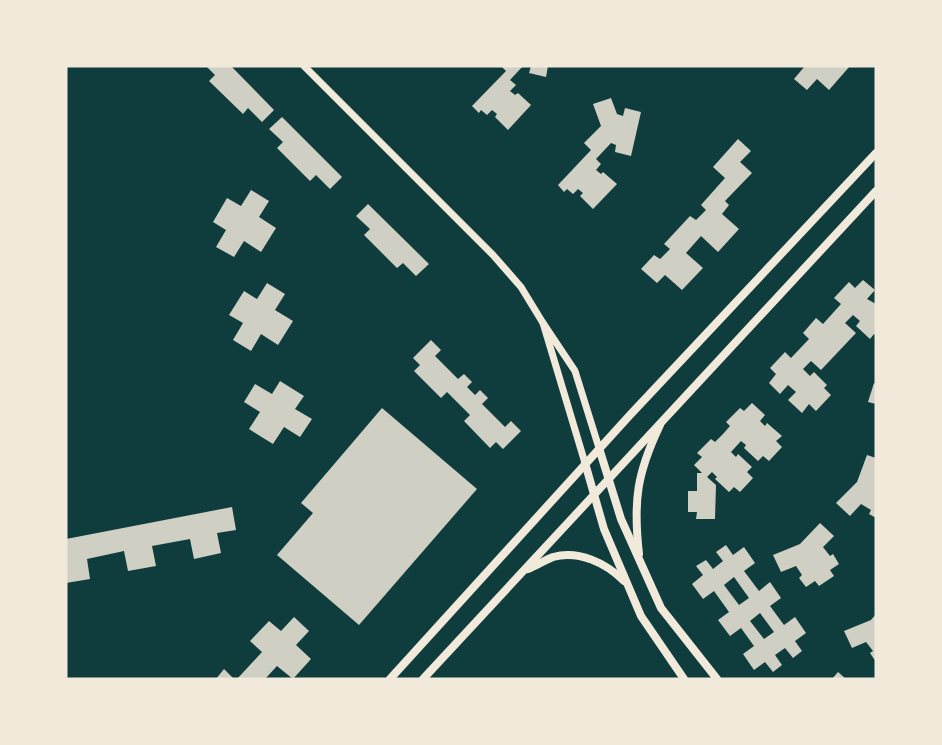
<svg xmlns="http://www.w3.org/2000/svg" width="942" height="745" font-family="Inter,sans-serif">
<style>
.building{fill:#cfcfc3;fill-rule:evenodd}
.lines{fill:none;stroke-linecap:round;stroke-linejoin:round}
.tertiary{stroke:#f1e9da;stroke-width:7}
.secondary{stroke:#f1e9da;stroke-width:8}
</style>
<rect width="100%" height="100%" fill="#0f3d3e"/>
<g class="building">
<path d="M206,66H231L274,110L262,122L248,108L243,114L209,81L215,75Z"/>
<path d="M501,66H523L510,80L516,85L510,91L515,95L518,93L531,105L508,130L495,117L497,114L492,110L487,115L481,110L479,113L472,106L506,71Z"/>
<path d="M531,66H548L546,77L529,73Z"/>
<path d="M805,66H850L829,90L817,79L807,90L794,79Z"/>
<path d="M611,98L617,114L623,116L625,108L641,112L631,156L615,152L616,145L611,143L596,159L601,164L596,170L601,174L603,172L617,184L593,209L580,196L583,193L578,189L573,194L567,189L564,192L558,185L591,150L584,143L601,126L593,104Z"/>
<path d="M282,117L342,177L330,189L316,175L310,181L277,148L283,142L269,129Z"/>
<path d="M738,139L751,151L740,162L752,173L725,201L729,205L722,214L739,229L718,252L701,236L686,253L703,268L682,290L665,275L657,283L641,269L654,255L660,259L670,249L664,244L690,216L696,220L706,210L701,205L725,178L713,167Z"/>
<path d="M251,190L269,201L259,217L276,228L261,252L244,241L234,257L216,247L226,230L213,222L227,198L241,206Z"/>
<path d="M368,204L429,264L416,276L403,263L397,268L364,235L370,229L356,216Z"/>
<path d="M863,280L875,290L867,299L876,304V336L874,334L870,339L856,326L860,321L853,315L845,323L856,333L821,370L811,361L803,369L810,376L814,372L827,385L824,388L831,395L816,411L809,404L802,413L788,400L796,392L788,385L780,394L769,383L776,374L770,368L785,352L791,358L809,339L803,333L816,318L823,324L841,304L834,298L849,282L855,288Z"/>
<path d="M267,283L285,294L275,310L293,321L278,345L261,334L251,351L233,340L243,323L229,315L244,291L257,299Z"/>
<path d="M431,340L441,350L435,356L458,379L464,374L472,382L467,387L475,395L480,390L488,398L482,404L505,427L511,421L521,431L503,449L496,442L490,448L464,421L470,415L447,392L441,398L414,371L420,365L413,358Z"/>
<path d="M280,381L304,396L295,409L312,419L300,437L284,427L273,444L249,429L260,412L244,402L255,384L272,394Z"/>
<path d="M874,383L876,384V404L868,402Z"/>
<path d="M752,403L765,415L760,421L765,426L767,423L782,436L776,441L782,447L769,461L763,456L758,461L744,448L746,445L741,441L731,452L736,457L738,454L752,467L747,472L753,478L740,492L734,487L729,492L715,479L717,477L712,472L707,477L716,485L715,519H696L697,512H688V491H697V473H702L694,465L702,457L697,453L711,439L715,442L723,434L730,426L726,422L740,408L744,411Z"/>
<path d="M382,408L477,489L359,625L277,555L313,513L301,503Z"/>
<path d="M867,455L876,458V518L869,514L871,510L861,504L850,516L836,503L857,482Z"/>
<path d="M232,507L236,530L217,533L221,553L194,559L190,539L152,546L156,566L128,571L124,551L87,559L90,579L66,583V539Z"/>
<path d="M820,523L834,536L823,547L830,556L833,554L839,564L830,570L834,576L819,586L815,581L806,587L799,578L802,575L796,566L781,572L773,555L800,544Z"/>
<path d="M726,545L733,555L744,547L755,563L744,571L759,591L770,582L781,598L770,606L784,625L795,617L806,633L795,641L802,651L793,658L785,648L775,655L782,665L773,672L765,662L754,670L743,654L754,646L741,628L730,636L718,620L729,612L714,591L703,599L692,584L703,575L696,566L706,560L713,569L723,561L716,552ZM734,577L749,598L739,605L724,585ZM760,613L774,632L764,639L750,621Z"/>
<path d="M876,614V662L870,653L873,651L866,642L852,648L844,631L871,620Z"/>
<path d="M294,617L309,631L296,645L311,659L293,679L277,666L265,679H237L262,652L250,641L269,621L281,631Z"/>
<path d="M224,669L234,679H216Z"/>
<path d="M838,672L846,679H832Z"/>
</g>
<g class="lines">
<g class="tertiary">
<path d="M304,66L493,255L521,287L543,323"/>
<path d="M585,463L543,323L575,371L599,448"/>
</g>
<g class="secondary">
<path d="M599,448L621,519L661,608L717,679"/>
<path d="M585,463L604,529L641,616L684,679"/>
<path d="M639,554C633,501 637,473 660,425"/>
<path d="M528,569C536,566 545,560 553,557C579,550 606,563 624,581"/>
<path d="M390,679L630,415L876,153"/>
<path d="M423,679L876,191"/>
</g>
</g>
<rect width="942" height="745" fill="none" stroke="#f1e9da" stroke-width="135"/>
</svg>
